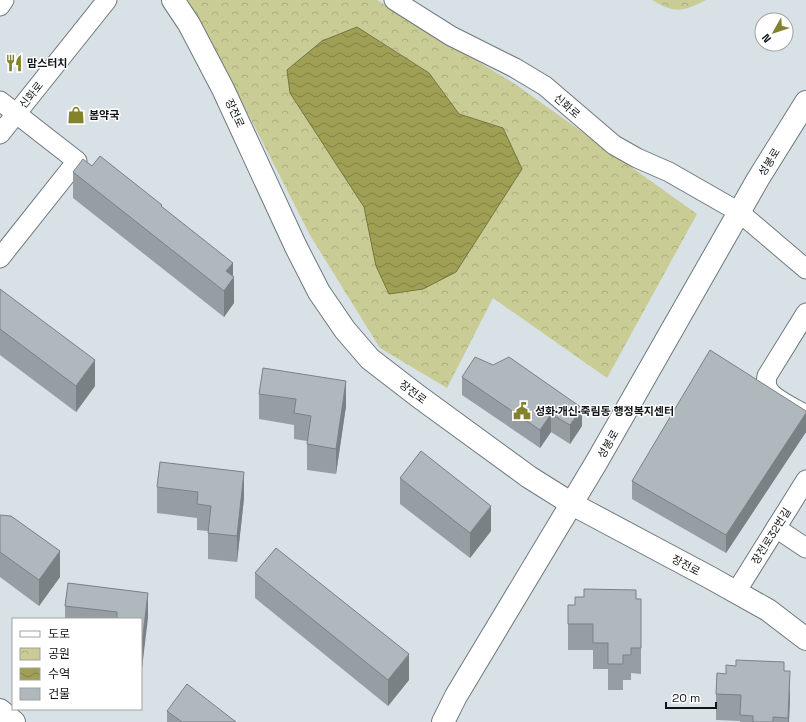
<svg xmlns="http://www.w3.org/2000/svg" width="806" height="722" font-family="'Space Grotesk','Noto Sans KR',sans-serif">
<style>
.park{fill:url(#park-crowns)}
.water{fill:url(#water-waves);stroke:#757642}
.lines{fill:none;stroke-linecap:round;stroke-linejoin:round}
.street-casing{stroke:#6f787c;stroke-width:21}
.secondary-casing{stroke:#6f787c;stroke-width:24}
.street{stroke:#fff;stroke-width:19}
.secondary{stroke:#fff;stroke-width:22}
.wall{fill:#969ea3}
.shaded-wall{fill:#7a8184}
.building{fill:#afb8bd;stroke:#7a8184}
.labels{text-anchor:middle;dominant-baseline:central;stroke-width:3;stroke-linejoin:round;paint-order:stroke}
.poi-label{font-size:11px;font-weight:bold;fill:#121517;stroke:#fff;text-anchor:start}
.street-label{font-size:11px;fill:#121517;stroke:#fff}
</style>
<defs>
<pattern id="park-crowns" width="20" height="18" patternUnits="userSpaceOnUse"><rect width="20" height="18" fill="#cacc95"/><path d="M2 6a3 3 0 1 1 6 0M12 15a3 3 0 1 1 6 0" fill="none" stroke="#acae80"/></pattern>
<pattern id="water-waves" width="16" height="10" patternUnits="userSpaceOnUse"><rect width="16" height="10" fill="#9fa054"/><path d="M0 5q4-4 8 0t8 0" fill="none" stroke="#808145"/></pattern>
</defs>
<rect width="100%" height="100%" fill="#d8e1e6"/>
<g class="park">
<path d="M183,0H377L515,84L697,214L607,378L493,298L447,388L380,348L311,237L234,86Z"/>
<path d="M652,0H706C682,12 676,14 652,0Z"/>
</g>
<path class="water" d="M357,27L429,73L459,114L503,128L522,169L456,272L423,289L389,294L376,266L364,207L290,93L287,70L322,41Z"/>
<g class="lines">
<g class="street-casing">
<g id="street">
<path d="M394,0L451,36L515,68L545,86L614,145L637,158L669,172L739,212L806,269"/>
<path d="M0,6L4,0"/>
<path d="M0,101L77,161L0,258"/>
<path d="M0,134L107,0"/>
<path d="M806,313L767,376C766,381 766,385 768,389C773,399 796,409 806,415"/>
<path d="M776,528L806,548"/>
<path d="M736,592L806,480"/>
</g>
</g>
<g class="secondary-casing">
<g id="secondary">
<path d="M173,0L189,24L223,89L296,247L319,292L345,330L370,359L418,396L529,477L572,504L709,577L768,610L806,639"/>
<path d="M0,710L14,722"/>
<path d="M443,722L456,696L596,463L758,179L806,102"/>
</g>
</g>
<use href="#street" class="street"/>
<use href="#secondary" class="secondary"/>
</g>
<g class="wall">
<path d="M92,166L162,207L233,276L234,303L224,317L73,198V172Z"/>
<path d="M0,289L95,386L76,412L0,355Z"/>
<path d="M462,377L582,426L570,444L551,432L540,448L462,395Z"/>
<path d="M259,394L346,406L336,474L307,470V441L294,439V425L259,419Z"/>
<path d="M806,411V432L726,553L632,499V481Z"/>
<path d="M400,478L491,531L470,558L400,504Z"/>
<path d="M157,487L244,498L237,562L208,559V531L197,530V518L157,513Z"/>
<path d="M0,515L60,577L39,606L0,577Z"/>
<path d="M255,573L409,680L388,706L255,598Z"/>
<path d="M68,583L148,618L141,619H65V606Z"/>
<path d="M584,597L641,599V674L631,673V680H623V690H608V669H593V650H568V605H575Z"/>
<path d="M784,671L790,697L789,722H740V721L716,720V694L726,674Z"/>
<path d="M167,711L236,722H167Z"/>
</g>
<g class="shaded-wall">
<path d="M233,263V279L234,277V303L224,317V291L226,271Z"/>
<path d="M95,360V386L76,412V386Z"/>
<path d="M346,381V406L336,474V449Z"/>
<path d="M582,408V426L570,444V425Z"/>
<path d="M806,413V432L726,553V535Z"/>
<path d="M551,414V432L540,448V430Z"/>
<path d="M244,472V498L237,562V536Z"/>
<path d="M491,506V531L470,558V533Z"/>
<path d="M60,551V577L39,606V580Z"/>
<path d="M148,593V618L141,677V651Z"/>
<path d="M409,654V680L388,706V680Z"/>
<path d="M790,671V697L789,722H788Z"/>
</g>
<g class="building">
<path d="M100,156L162,205L161,206L233,263L226,271L234,277L224,291L73,172L83,159L92,166Z"/>
<path d="M0,289L95,360L76,386L0,329Z"/>
<path d="M710,350L806,411V413L726,535L632,481Z"/>
<path d="M475,357L493,365L509,357L582,408L570,425L551,414L540,430L462,377Z"/>
<path d="M263,368L346,381L336,449L307,444L311,416L294,413L296,399L259,394Z"/>
<path d="M421,451L491,506L470,533L400,478Z"/>
<path d="M160,462L244,472L237,536L208,533L211,506L197,504L198,492L157,487Z"/>
<path d="M0,515L11,516L60,551L39,580L0,552Z"/>
<path d="M276,548L409,654L388,680L255,573Z"/>
<path d="M68,583L148,593L141,651V619H117V612L65,606Z"/>
<path d="M584,589L636,590V599H641V648H631V655H623V664H608V643H593V624H568V605H575V597H584Z"/>
<path d="M736,660L784,662V671H790L788,718L773,717V722H753V716L740,715L741,695L716,694L717,673L726,674V665L736,666Z"/>
<path d="M187,684L236,722H182L167,711Z"/>
</g>
<defs>
<g id="restaurant-bare" transform="scale(1.38)"><path d="M-5-6h1v4h1v-4h1v4h1v-4h1v5L-1.5 .5V6h-2V.5L-5-1ZM5-6V6H3V1.5H1.5Q1.5-4 5-6Z" fill="#82832c" stroke="#fff" stroke-width="2.5" paint-order="stroke"/></g>
<g id="shop-bare" transform="scale(1.38)"><path d="M-5-2.5h2.3a2.7 3.5 0 0 1 5.4 0H5L5.5 6h-11ZM-1.5-2.5h3a1.5 2.3 0 0 0-3 0Z" fill="#82832c" stroke="#fff" stroke-width="2.5" paint-order="stroke"/></g>
<g id="civic-bare" transform="scale(1.38)"><path d="M-.6-6.5H3V-4.5H.6V-3L4-1V1h2V6H-6V1h2V-1L-.6-3ZM-1.2 2.5V6h2.4V2.5Z" fill="#82832c" stroke="#fff" stroke-width="2.5" paint-order="stroke"/></g>
</defs>
<g fill-rule="evenodd">
<use href="#restaurant-bare" x="14" y="63"/>
<use href="#shop-bare" x="76" y="115"/>
<use href="#civic-bare" x="522" y="411"/>
</g>
<g class="labels">
<g class="poi-label">
<text x="27" y="63">맘스터치</text>
<text x="89" y="115">봄약국</text>
<text x="535" y="411">성화·개신·죽림동 행정복지센터</text>
</g>
<g class="street-label">
<text transform="translate(31 95) rotate(-51)">신화로</text>
<text transform="translate(567 106) rotate(41)">신화로</text>
<text transform="translate(235 113) rotate(65)">장전로</text>
<text transform="translate(769 162) rotate(-58)">성봉로</text>
<text transform="translate(413 392) rotate(37)">장전로</text>
<text transform="translate(608 444) rotate(-60)">성봉로</text>
<text transform="translate(771 536) rotate(-58)">장전로32번길</text>
<text transform="translate(686 565) rotate(28)">장전로</text>
</g>
</g>
<rect x="12" y="618" width="130" height="92" fill="#ffffff" stroke="#a0a1a2"/>
<rect x="20" y="631" width="20" height="6" fill="#ffffff" stroke="#a0a1a2"/>
<text x="48" y="638" font-size="12" fill="#121517">도로</text>
<rect x="20" y="648" width="20" height="12" fill="url(#park-crowns)" stroke="#a0a1a2"/>
<text x="48" y="658" font-size="12" fill="#121517">공원</text>
<rect x="20" y="668" width="20" height="12" fill="url(#water-waves)" stroke="#a0a1a2"/>
<text x="48" y="678" font-size="12" fill="#121517">수역</text>
<rect x="20" y="688" width="20" height="12" fill="#afb8bd" stroke="#a0a1a2"/>
<text x="48" y="698" font-size="12" fill="#121517">건물</text>
<g transform="translate(774 32) rotate(231)"><circle r="19" fill="#ffffff" stroke="#a0a1a2"/>
<path d="M0-3L7 15L0 10L-7 15Z" fill="#82832c"/>
<text y="-6" font-size="11" font-weight="bold" text-anchor="middle" fill="#121517">N</text>
</g>
<path d="M666 702v6h50v-6" fill="none" stroke="#121517" stroke-width="2"/>
<text x="672" y="702" font-size="12" fill="#121517" stroke="#ffffff" stroke-width="3" paint-order="stroke">20 m</text>
</svg>
